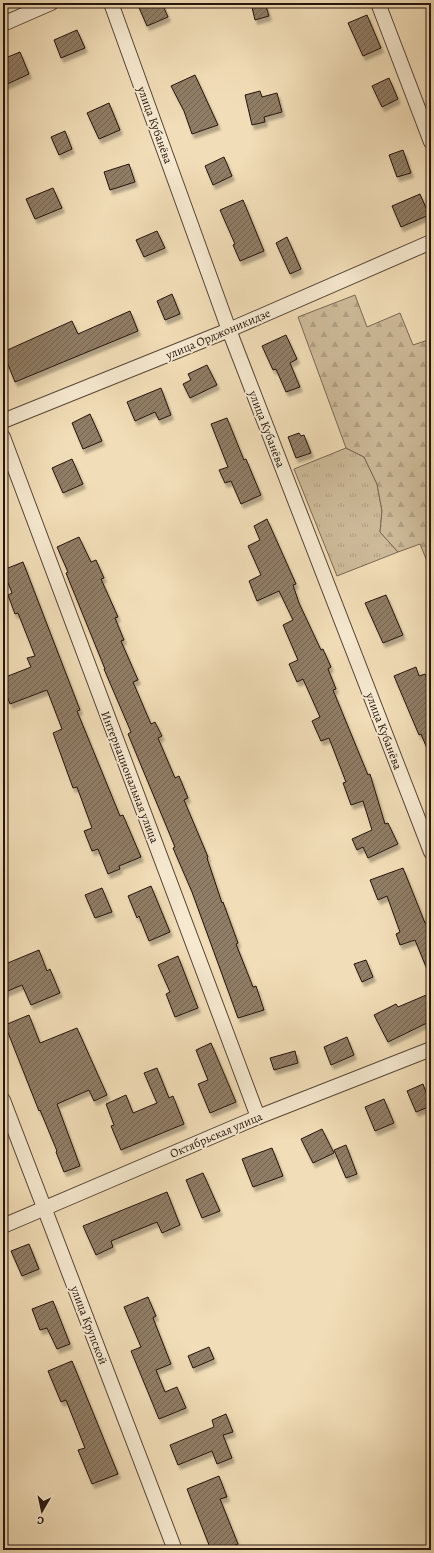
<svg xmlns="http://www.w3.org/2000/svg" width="434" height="1553" font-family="Alegreya,serif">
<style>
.grass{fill:url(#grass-tufts);stroke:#7a6853}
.forest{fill:url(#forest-firs);stroke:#7a6853}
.building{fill:url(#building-hatch);stroke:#26140c;filter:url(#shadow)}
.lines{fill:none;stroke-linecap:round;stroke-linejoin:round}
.minor-casing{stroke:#594637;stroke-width:16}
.minor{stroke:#f6e9d0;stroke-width:14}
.labels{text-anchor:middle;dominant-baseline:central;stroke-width:3.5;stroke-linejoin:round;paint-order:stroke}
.street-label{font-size:12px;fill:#26140c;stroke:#f6e9d0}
</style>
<defs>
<pattern id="grass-tufts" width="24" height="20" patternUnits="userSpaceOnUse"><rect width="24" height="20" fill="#cebb9a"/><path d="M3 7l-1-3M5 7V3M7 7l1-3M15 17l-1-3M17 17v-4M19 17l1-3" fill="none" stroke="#b1a084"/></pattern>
<pattern id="forest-firs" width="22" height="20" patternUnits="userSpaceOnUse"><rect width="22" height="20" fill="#cebb9a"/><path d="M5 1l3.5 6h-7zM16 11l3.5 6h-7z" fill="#b1a084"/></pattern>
<pattern id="building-hatch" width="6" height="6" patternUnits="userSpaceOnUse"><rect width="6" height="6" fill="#907d65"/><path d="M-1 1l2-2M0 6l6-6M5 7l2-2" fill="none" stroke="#756552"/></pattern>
<filter id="shadow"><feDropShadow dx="2.5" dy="4.5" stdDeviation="1" flood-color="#0004"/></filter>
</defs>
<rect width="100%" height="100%" fill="#f1ddb7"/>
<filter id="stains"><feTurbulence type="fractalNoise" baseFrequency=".005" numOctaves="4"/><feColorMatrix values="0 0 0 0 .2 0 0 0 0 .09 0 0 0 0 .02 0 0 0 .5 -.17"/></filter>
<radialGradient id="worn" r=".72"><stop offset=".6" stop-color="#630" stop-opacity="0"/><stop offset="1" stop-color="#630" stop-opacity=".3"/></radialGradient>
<path class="grass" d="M346,448L364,457L377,484L382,511L380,532L398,552L337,576L294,469Z"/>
<path class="forest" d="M355,295L367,327L400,313L413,345L431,339V571L420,544L398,552L380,532L382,511L377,484L364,457L346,448L298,317Z"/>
<g class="building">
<path d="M137,3H162L168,17L147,26Z"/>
<path d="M251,3H265L269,16L255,20Z"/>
<path d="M367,15L381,48L363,56L348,23Z"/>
<path d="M77,30L85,48L61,58L54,40Z"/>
<path d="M20,52L29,74L3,86V59Z"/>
<path d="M195,75L218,125L192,134L184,111L171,86Z"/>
<path d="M389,78L398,99L382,107L372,86Z"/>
<path d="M260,91L262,97L277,93L282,112L264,117L265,122L252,125L245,95Z"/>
<path d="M109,103L120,130L99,139L87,113Z"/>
<path d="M65,131L72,149L59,155L51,137Z"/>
<path d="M403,150L411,173L397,177L389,155Z"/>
<path d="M224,157L232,176L213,185L205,166Z"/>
<path d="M129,164L135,182L110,190L104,172Z"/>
<path d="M53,188L62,208L35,219L26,199Z"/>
<path d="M420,194L429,215L401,227L392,206Z"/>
<path d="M243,200L264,251L240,261L233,245L235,244L220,210Z"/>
<path d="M157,231L165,248L144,257L136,240Z"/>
<path d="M287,237L301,269L290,274L276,243Z"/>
<path d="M172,294L180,314L165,320L157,301Z"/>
<path d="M130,311L138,331L15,382L3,352L72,321L78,334Z"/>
<path d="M286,335L297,359L290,363L300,387L286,392L276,369L273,370L262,346Z"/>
<path d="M207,365L217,385L190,398L183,384L191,380L188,374Z"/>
<path d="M161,388L171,415L159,420L155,412L135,421L127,402Z"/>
<path d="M90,414L102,441L83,449L72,423Z"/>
<path d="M227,418L244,460L246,459L261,495L241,504L231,481L225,483L219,470L228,467L211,424Z"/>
<path d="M299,433L301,436L304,435L311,453L296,458L288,437Z"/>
<path d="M72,459L83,484L63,493L52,468Z"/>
<path d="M267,519L296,584L293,585L299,603L321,650L323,649L331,667L328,669L336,689L333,690L368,775L370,774L385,824L388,823L398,844L368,858L363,847L357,850L352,839L372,830L363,801L351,805L343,783L346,782L329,738L321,741L312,721L320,717L303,679L297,682L289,664L298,660L283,625L293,620L279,591L257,601L249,581L261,575L248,546L260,540L254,526Z"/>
<path d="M79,537L91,562L96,560L104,578L101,579L118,617L115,618L124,640L121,641L138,680L133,682L151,724L155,722L162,736L158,738L175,778L179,776L188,798L184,800L208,857L207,858L222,903L223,902L238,943L236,944L253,987L256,986L264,1010L238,1018L192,892L173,848L175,847L128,734L131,732L104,669H105L66,573L68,572L57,547Z"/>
<path d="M23,562L80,710L77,711L95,755L120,816L123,815L141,857L119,866L120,869L108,874L98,849L92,851L84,831L92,828L77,787L73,788L53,733L62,729L47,690L10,704L3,685V678L31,667L27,658L35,656L18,613L15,614L8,595L12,593L3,570Z"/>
<path d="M386,595L403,635L383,643L365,603Z"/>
<path d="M416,667L419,676L425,674L431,689V758L421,734L419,735L394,676Z"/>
<path d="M403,868L425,923H427L431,933V979L415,940L400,945L396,934L400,932L387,896L378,900L370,880Z"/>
<path d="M151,886L170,932L149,941L139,916L137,918L128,896Z"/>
<path d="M102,888L112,912L95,918L85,895Z"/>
<path d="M39,950L47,971L50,969L60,993L31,1005L22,985L3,993V965Z"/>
<path d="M178,956L198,1008L175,1017L166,994L170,992L158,965Z"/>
<path d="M366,960L373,977L362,982L354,964Z"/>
<path d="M431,993V1021L388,1042L374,1015L396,1004L398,1007Z"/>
<path d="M29,1015L40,1043L77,1028L107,1095L94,1101L89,1090L57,1104L80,1166L64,1172L56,1152L57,1151L40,1110L39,1111L5,1025Z"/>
<path d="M347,1037L354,1055L331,1065L324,1047Z"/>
<path d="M211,1043L236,1102L210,1113L198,1084L208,1080L196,1050Z"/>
<path d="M295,1051L298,1063L274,1070L270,1058Z"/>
<path d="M157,1068L169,1098L173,1096L184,1124L121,1150L111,1126L114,1125L106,1104L126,1095L133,1113L157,1103L144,1073Z"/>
<path d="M423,1084L431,1106L416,1112L407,1091Z"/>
<path d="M384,1099L394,1123L375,1131L365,1107Z"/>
<path d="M322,1129L334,1153L313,1163L301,1139Z"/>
<path d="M346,1145L357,1174L346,1178L334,1150Z"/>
<path d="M272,1148L283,1176L253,1187L242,1159Z"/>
<path d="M203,1173L220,1211L202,1218L186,1180Z"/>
<path d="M167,1192L180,1225L162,1233L157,1222L111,1241L113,1247L96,1255L83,1226Z"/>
<path d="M29,1244L39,1269L22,1276L11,1251Z"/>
<path d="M148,1297L156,1316L153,1318L171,1364L156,1370L165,1392L177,1387L186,1408L159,1419L131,1351L141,1347L124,1307Z"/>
<path d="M53,1301L70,1344L57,1349L47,1328L40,1330L32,1309Z"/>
<path d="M209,1347L214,1359L193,1368L188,1356Z"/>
<path d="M72,1361L118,1474L92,1484L78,1450L85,1448L66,1400L61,1402L48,1371Z"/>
<path d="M226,1414L233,1432L223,1435L232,1458L217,1464L212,1451L178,1465L170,1445L214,1427L212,1420Z"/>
<path d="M219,1476L227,1497L220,1499L238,1544L222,1550H211L187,1489Z"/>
</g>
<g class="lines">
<g class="minor-casing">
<g id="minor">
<path d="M111,3L229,330L431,852"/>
<path d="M378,3L431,142"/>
<path d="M3,24L51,3"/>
<path d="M3,421L229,330L431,242"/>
<path d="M3,437L258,1117"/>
<path d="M3,1100L175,1550"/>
<path d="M3,1226L258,1117L431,1049"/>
</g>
</g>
<use href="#minor" class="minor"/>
</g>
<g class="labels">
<g class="street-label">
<text transform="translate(155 125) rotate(70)">улица Кубанёва</text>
<text transform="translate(218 334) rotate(-23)">улица Орджоникидзе</text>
<text transform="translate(267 429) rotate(69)">улица Кубанёва</text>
<text transform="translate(384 731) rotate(69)">улица Кубанёва</text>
<text transform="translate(130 777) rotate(69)">Интернациональная улица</text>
<text transform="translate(216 1135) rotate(-23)">Октябрьская улица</text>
<text transform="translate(89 1325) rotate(69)">улица Крупской</text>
</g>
</g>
<rect width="434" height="1553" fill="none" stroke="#f1ddb7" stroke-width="16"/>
<rect x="4" y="4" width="426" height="1545" fill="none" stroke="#26140c" stroke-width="2"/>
<rect x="8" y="8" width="418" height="1537" fill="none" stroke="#26140c"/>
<g transform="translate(42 1511) rotate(189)" stroke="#f6e9d0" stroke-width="3" paint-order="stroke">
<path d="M0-3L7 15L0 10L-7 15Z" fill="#26140c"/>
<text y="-6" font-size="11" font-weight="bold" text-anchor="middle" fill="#26140c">С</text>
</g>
<rect width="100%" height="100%" filter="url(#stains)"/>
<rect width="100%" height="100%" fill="url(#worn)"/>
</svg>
